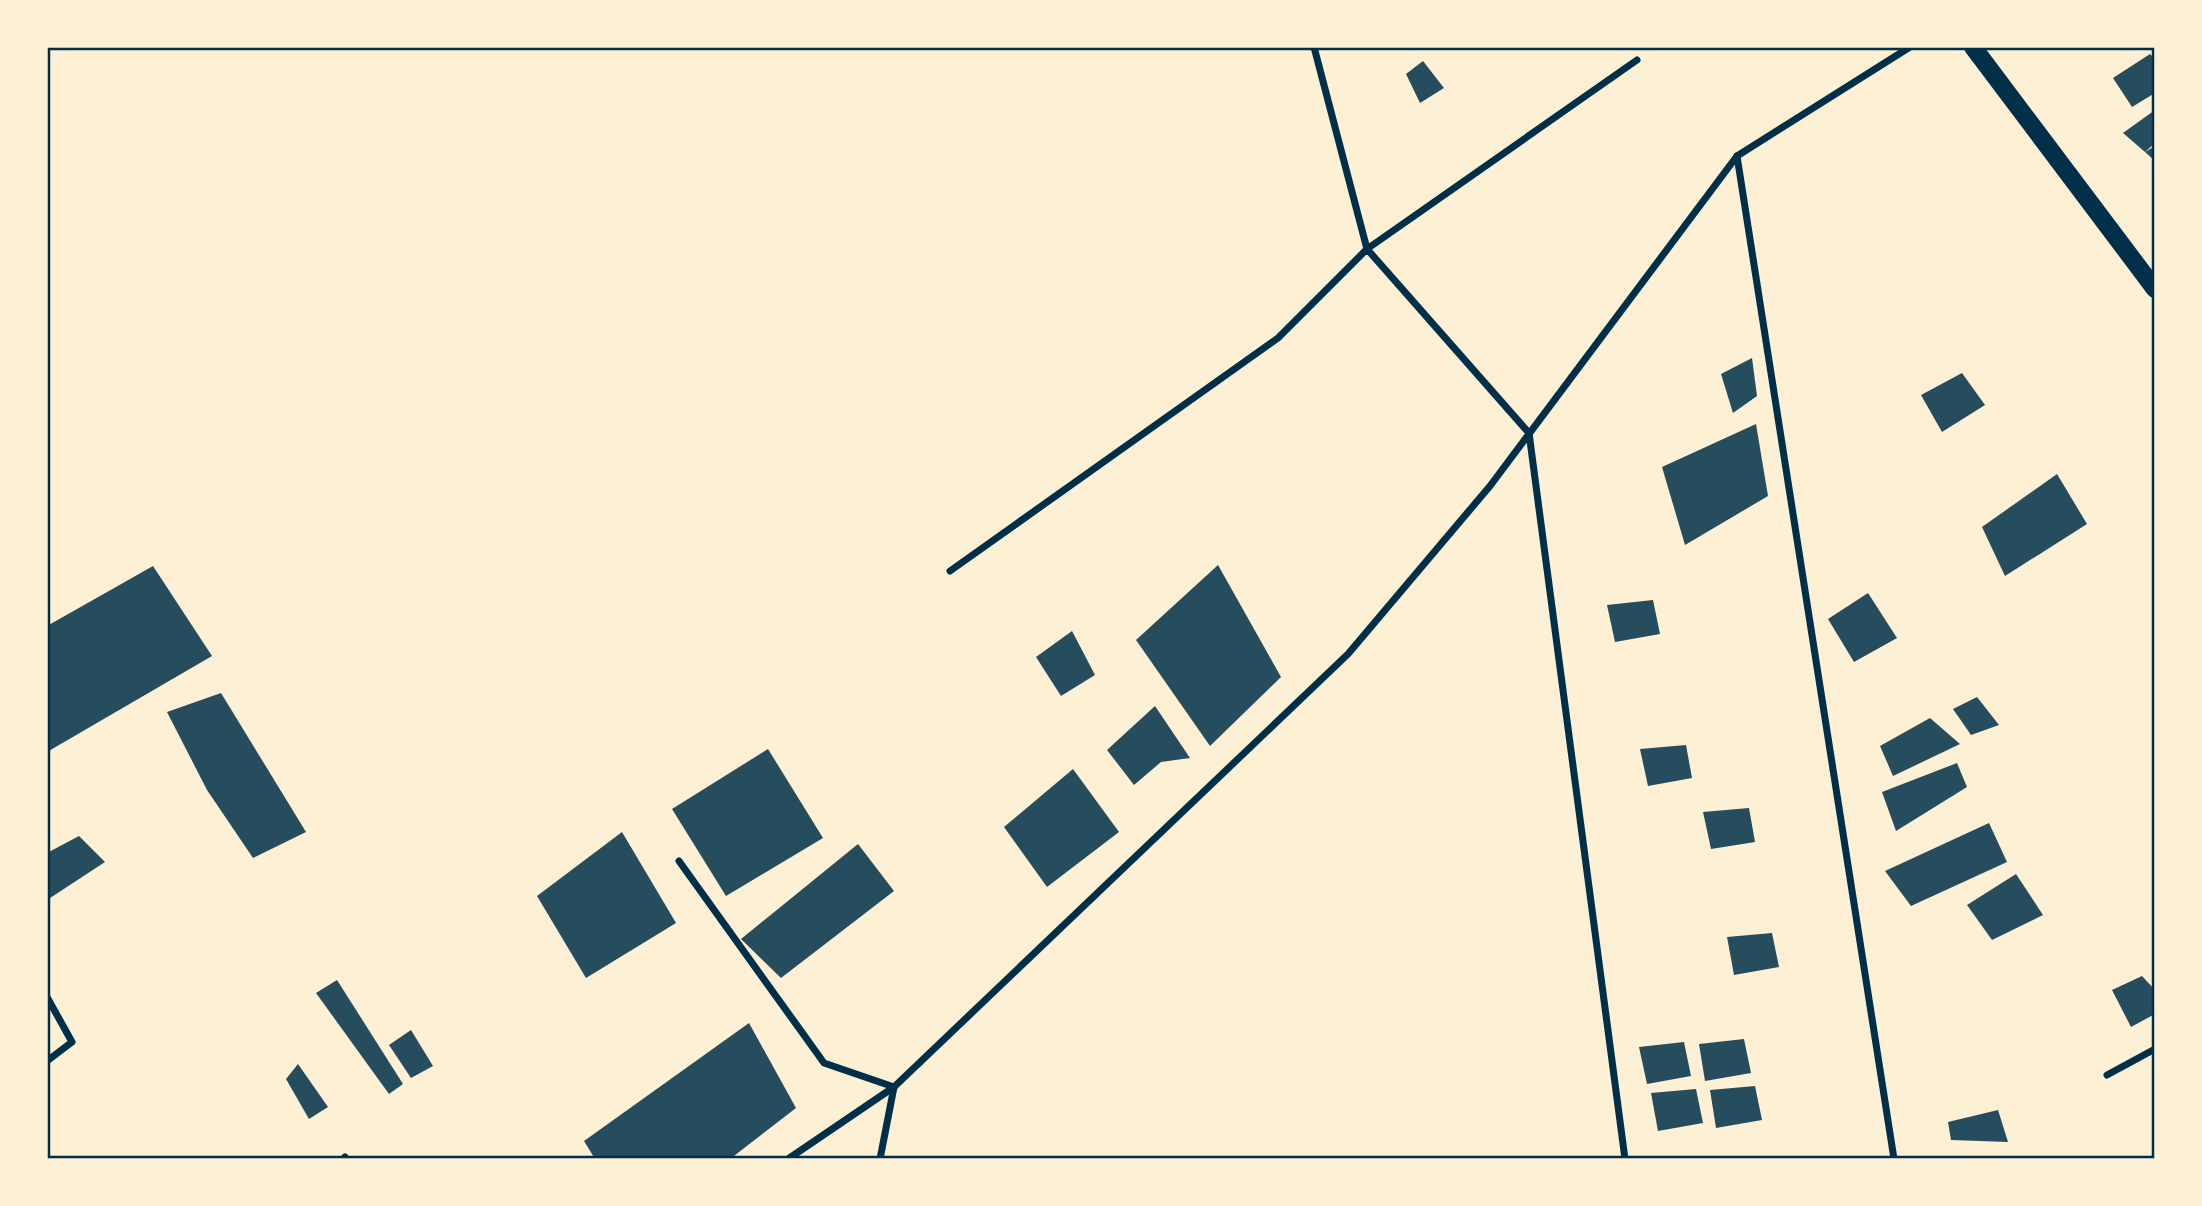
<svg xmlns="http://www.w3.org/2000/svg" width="2202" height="1206" font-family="'Open Sans',sans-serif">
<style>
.building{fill:#264d5e}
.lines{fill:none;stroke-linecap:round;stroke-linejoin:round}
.minor{stroke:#003049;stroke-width:7}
.primary{stroke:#003049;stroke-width:18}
.neatline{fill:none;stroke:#003049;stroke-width:2.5}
</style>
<rect width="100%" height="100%" fill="#fdf0d5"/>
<g class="building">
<path d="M2150,54L2155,59V93L2132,107L2113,78Z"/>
<path d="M1423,61L1444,88L1420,103L1406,74Z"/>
<path d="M2155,110V143L2145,152L2123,133Z"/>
<path d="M2155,146V161L2145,152Z"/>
<path d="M1752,358L1757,396L1733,413L1721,374Z"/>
<path d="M1962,373L1985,405L1942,432L1921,395Z"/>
<path d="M1756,424L1768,496L1685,545L1662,467Z"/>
<path d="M2057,474L2087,524L2005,576L1982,527Z"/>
<path d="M1218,565L1281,677L1210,746L1136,640Z"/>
<path d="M153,566L212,656L47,752V626Z"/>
<path d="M1868,593L1897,638L1854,662L1828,619Z"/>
<path d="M1653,600L1660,634L1615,642L1607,605Z"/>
<path d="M1072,631L1095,675L1061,696L1036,657Z"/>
<path d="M221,693L306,832L253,858L207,790L167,712Z"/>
<path d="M1977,697L1999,725L1971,735L1953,709Z"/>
<path d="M1155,706L1190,758L1161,762L1134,785L1107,750Z"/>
<path d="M1930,718L1960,744L1893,776L1880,746Z"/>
<path d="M1686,745L1692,778L1648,786L1640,749Z"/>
<path d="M768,749L823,838L726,896L672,809Z"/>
<path d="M1957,763L1967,787L1896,831L1882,792Z"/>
<path d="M1073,769L1119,832L1047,887L1004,827Z"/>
<path d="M1749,808L1755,842L1711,849L1703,812Z"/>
<path d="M1989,823L2007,862L1911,906L1885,871Z"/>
<path d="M622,832L676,923L586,978L537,896Z"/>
<path d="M79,836L105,862L47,900V853Z"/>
<path d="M858,844L894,891L781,978L741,939Z"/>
<path d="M2016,874L2043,915L1992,940L1967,905Z"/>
<path d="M1772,933L1779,967L1734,975L1727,937Z"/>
<path d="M2142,976L2155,990V1014L2131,1027L2112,990Z"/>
<path d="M337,980L403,1084L389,1094L316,993Z"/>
<path d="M749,1023L796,1108L730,1159H595L584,1141Z"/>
<path d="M411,1030L433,1066L411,1078L389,1045Z"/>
<path d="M1744,1039L1751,1073L1705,1081L1699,1044Z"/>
<path d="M1684,1042L1691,1076L1647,1084L1639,1047Z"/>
<path d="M298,1064L328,1107L309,1119L286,1079Z"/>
<path d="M1755,1086L1762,1120L1716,1128L1710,1090Z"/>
<path d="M1696,1089L1703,1123L1658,1131L1651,1093Z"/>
<path d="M1998,1110L2008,1142L1951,1140L1948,1122Z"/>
</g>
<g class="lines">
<g class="minor">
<path d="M1314,47L1367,249L1637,60"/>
<path d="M1737,156L1894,1159"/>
<path d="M950,571L1278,338L1367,249L1529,433L1625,1159"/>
<path d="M679,861L824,1063L894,1087"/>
<path d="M47,997L72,1042L47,1061"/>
<path d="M2107,1075L2155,1049"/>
<path d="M343,1159L345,1157"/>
<path d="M788,1159L894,1087L1348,654L1490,486L1737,156L1910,47"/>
<path d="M880,1159L894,1087"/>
</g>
<path class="primary" d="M1973,47L2155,289"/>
</g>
<rect width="2202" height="1206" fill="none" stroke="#fdf0d5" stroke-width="98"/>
<rect x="49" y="49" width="2104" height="1108" class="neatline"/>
</svg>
